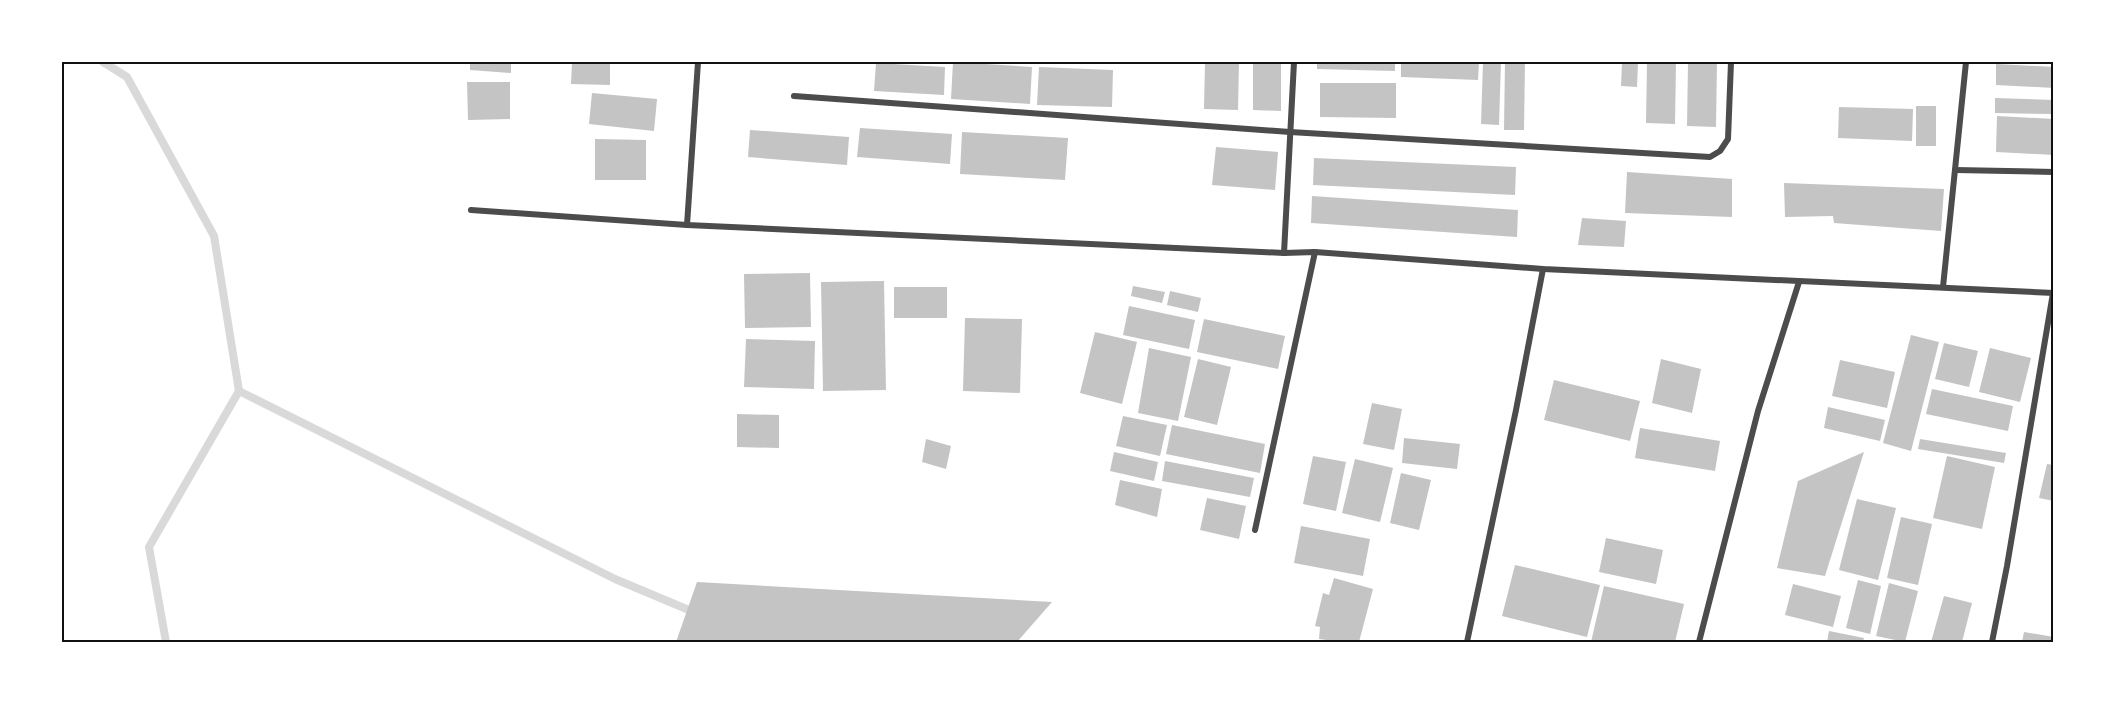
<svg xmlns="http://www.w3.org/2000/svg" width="2115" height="704" font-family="Mulish,sans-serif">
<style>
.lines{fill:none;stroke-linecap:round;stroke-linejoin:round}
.stream{stroke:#d9d9d9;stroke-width:8}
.building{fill:#c4c4c4}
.minor{stroke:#4c4c4c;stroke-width:6}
.neatline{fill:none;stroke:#111;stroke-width:2}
</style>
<rect width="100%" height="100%" fill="#fff"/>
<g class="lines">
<g class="stream">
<path d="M103,62L127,77L214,236L239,391L149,547L166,642"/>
<path d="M239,391L615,579L696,613"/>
</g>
</g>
<g class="building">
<path d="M470,62H511V73L470,70Z"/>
<path d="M572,62H610V85L571,84Z"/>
<path d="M953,62L1032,67L1030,104L951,99Z"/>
<path d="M1205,62H1239L1238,110L1204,109Z"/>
<path d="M1253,62H1281V111L1253,110Z"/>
<path d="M1317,62H1395V71L1317,69Z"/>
<path d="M1401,62H1479L1478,80L1401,77Z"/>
<path d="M1483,62H1501L1499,125L1481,124Z"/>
<path d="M1505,62H1525L1524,130H1504Z"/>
<path d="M1622,62H1638L1637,87L1621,86Z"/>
<path d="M1647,62H1676L1675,124L1646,123Z"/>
<path d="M1688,62H1717L1716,127L1687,126Z"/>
<path d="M876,63L945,67L944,95L874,91Z"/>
<path d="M1996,64L2054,67V88L1996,85Z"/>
<path d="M1039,67L1113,70L1112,107L1037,105Z"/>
<path d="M467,82H510V119L468,120Z"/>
<path d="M1320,83H1396V118L1320,117Z"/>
<path d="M592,93L657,99L654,131L589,124Z"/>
<path d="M1995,98L2054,100V114L1995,113Z"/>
<rect x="1916" y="106" width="20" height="40"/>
<path d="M1839,107L1913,109L1912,141L1838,138Z"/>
<path d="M1997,116L2054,119V155L1996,152Z"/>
<path d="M860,128L952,134L950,164L857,157Z"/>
<path d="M750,130L849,137L847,165L748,157Z"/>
<path d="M962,132L1068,138L1065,180L960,174Z"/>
<path d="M595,139L646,140V180H595Z"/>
<path d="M1216,147L1278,152L1275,190L1212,185Z"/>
<path d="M1314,158L1516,167L1515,195L1313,185Z"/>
<path d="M1627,172L1732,179V217L1625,213Z"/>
<path d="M1784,183L1944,189L1941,231L1834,223L1833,216L1785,217Z"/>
<path d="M1312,196L1518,210L1517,237L1311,223Z"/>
<path d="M1582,218L1626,221L1624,247L1578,245Z"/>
<path d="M810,273L811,327L745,328L744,274Z"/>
<path d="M884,281L886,390L823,391L821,282Z"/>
<path d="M1133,286L1165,292L1162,303L1131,296Z"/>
<rect x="894" y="287" width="53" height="31"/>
<path d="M1170,291L1201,298L1198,312L1167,305Z"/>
<path d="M1129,306L1195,320L1189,349L1123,335Z"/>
<path d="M965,318L1022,319L1020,393L963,391Z"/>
<path d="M1204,319L1285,336L1278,369L1197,352Z"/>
<path d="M1095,332L1137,342L1122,404L1080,393Z"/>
<path d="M1911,335L1939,342L1911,451L1883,443Z"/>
<path d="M746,339L815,341L814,389L744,387Z"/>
<path d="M1944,343L1978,351L1969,387L1935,379Z"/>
<path d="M1149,348L1191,357L1178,421L1138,413Z"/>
<path d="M1990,348L2031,358L2020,402L1979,392Z"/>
<path d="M1198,359L1231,367L1217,425L1184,417Z"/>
<path d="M1661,359L1701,369L1692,413L1652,403Z"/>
<path d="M1840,360L1895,372L1887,408L1832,396Z"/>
<path d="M1554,380L1640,401L1630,441L1544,420Z"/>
<path d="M1932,389L2013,406L2008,431L1926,414Z"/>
<path d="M1372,403L1402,409L1394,450L1363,444Z"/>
<path d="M1828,407L1885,420L1880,441L1824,428Z"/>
<path d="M737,414L779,415V448L737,447Z"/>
<path d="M1123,416L1167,425L1160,456L1116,446Z"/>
<path d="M1172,425L1265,444L1260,473L1166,454Z"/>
<path d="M1640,428L1720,441L1715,471L1635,458Z"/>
<path d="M1404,438L1460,444L1457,469L1402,463Z"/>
<path d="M926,439L951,446L946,469L922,462Z"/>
<path d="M1920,439L2006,453L2004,463L1918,449Z"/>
<path d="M1114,452L1158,462L1154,481L1110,471Z"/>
<path d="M1864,452L1825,576L1777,568L1798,481Z"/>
<path d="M1313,456L1346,462L1336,511L1303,504Z"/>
<path d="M1947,456L1995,467L1982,529L1933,518Z"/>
<path d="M1355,459L1393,468L1380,522L1342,513Z"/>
<path d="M1165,461L1254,478L1250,497L1162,481Z"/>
<path d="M2047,464L2054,465V501L2039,498Z"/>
<path d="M1401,473L1431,480L1419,530L1390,523Z"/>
<path d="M1120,480L1162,489L1157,517L1115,505Z"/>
<path d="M1207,498L1246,506L1239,539L1200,530Z"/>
<path d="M1857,499L1896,508L1878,580L1839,570Z"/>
<path d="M1901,517L1932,524L1918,585L1887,578Z"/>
<path d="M1301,526L1370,539L1363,576L1294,563Z"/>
<path d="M1606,538L1663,550L1656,584L1599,572Z"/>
<path d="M1515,565L1600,585L1587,637L1502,616Z"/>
<path d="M1334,578L1373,589L1359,642H1341L1319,639L1320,627L1315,626L1323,593L1329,595Z"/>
<path d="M1858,580L1881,586L1870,634L1846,628Z"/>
<path d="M697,582L1052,602L1017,642H676Z"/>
<path d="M1889,583L1918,591L1905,642L1876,636Z"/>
<path d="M1793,584L1841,596L1833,627L1785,615Z"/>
<path d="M1604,586L1684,604L1675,642H1591Z"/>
<path d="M1944,596L1972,603L1962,642H1931Z"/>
<path d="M1829,631L1864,638L1863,642H1827Z"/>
<path d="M2024,632L2054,637V642H2022Z"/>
</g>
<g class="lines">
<g class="minor">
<path d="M794,96L1290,132L1710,157L1720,151L1728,139L1731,62"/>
<path d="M1955,170L2054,172"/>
<path d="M471,210L687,225L1284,253L1315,252L1543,269L2054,293"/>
<path d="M687,225L698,62"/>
<path d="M1284,253L1294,62"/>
<path d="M1943,287L1966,62"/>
<path d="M1255,530L1315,252"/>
<path d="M1467,642L1516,410L1543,269"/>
<path d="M1699,642L1758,411L1799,282"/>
<path d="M1992,642L2007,566L2053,293"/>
</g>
</g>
<rect width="2115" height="704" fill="none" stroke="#ffffff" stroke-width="126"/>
<rect x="63" y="63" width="1989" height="578" class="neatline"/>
</svg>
